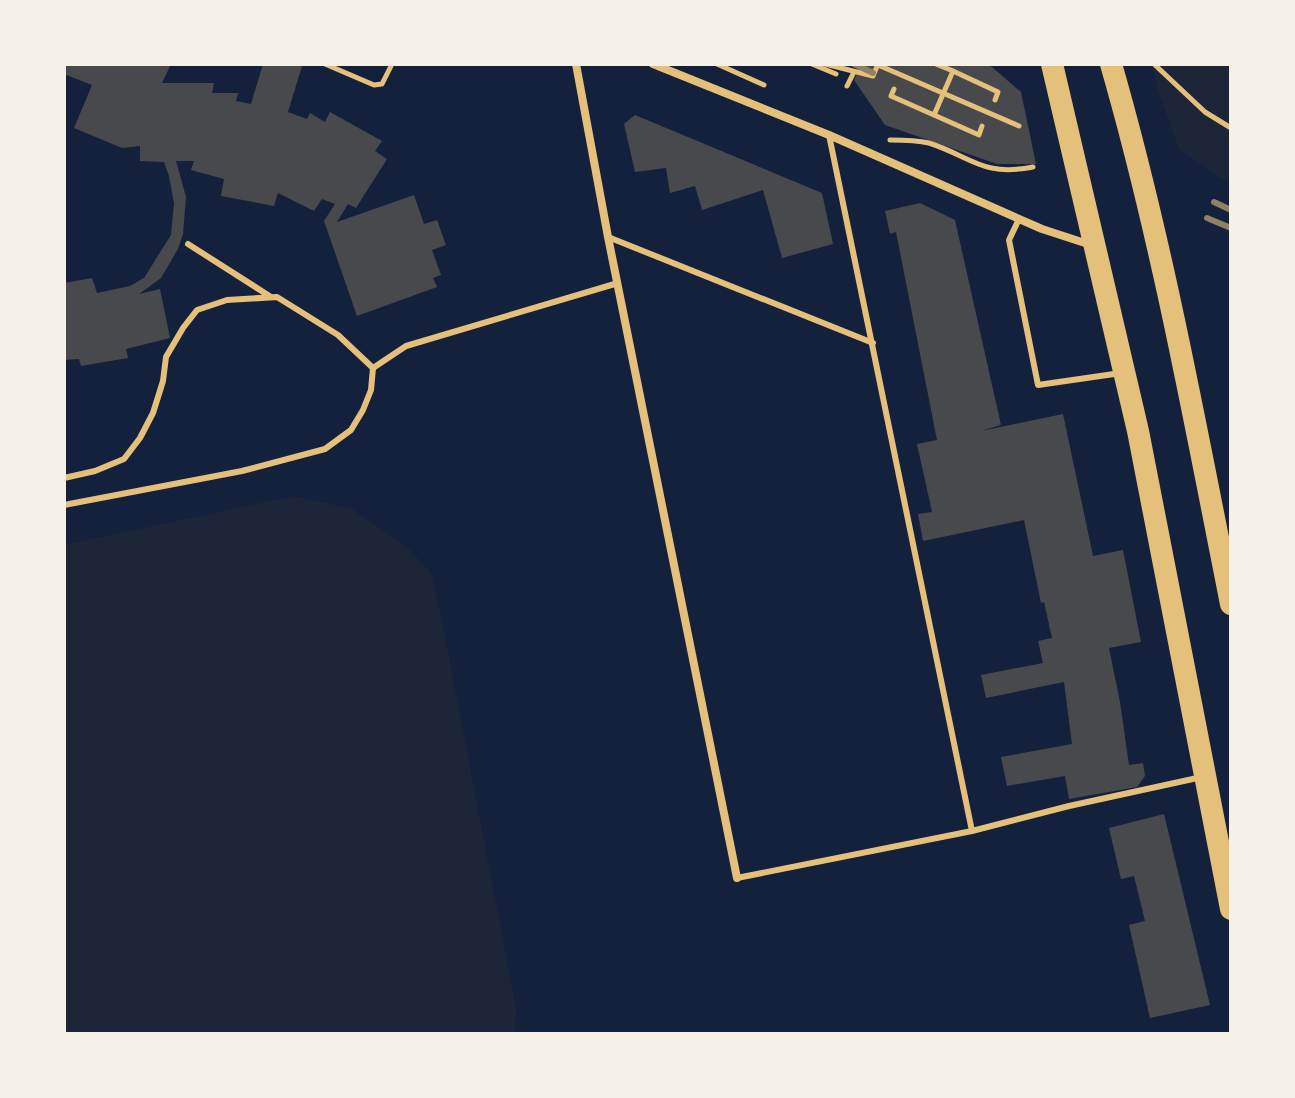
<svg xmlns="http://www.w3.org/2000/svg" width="1295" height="1098" font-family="Montserrat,sans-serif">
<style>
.green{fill:#1d2539}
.building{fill:#48494c}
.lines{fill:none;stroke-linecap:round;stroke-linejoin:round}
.path{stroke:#e5c07b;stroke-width:5}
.service{stroke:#e5c07b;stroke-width:6}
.minor{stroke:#e5c07b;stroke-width:8}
.trunk{stroke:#e5c07b;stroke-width:22}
.rail{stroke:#918062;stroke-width:6}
</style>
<rect width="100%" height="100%" fill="#14213d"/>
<g class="green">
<path d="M1152,64H1231V182L1221,178L1179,149L1158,90Z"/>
<path d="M294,496L352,509L406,546L431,573L441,616L516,1008L515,1034H64V545Z"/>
</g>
<g class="building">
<path d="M64,64H171L162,83H214L212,93H238L236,101L251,104L263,64H296L302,66L288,112L307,119L310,113L325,122L330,112L382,141L375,151L387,159L356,208L348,204L337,222L414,195L424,224L437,220L446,245L432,250L441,275L433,278L437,287L357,316L324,221L335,204L322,199L314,211L278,193L274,206L221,196L224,179L191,170L194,161H176L186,197L183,234L178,249L161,278L139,294L160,289L170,338L126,349L128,358L81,366L79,359L64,360V283L92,278L97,293L130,286L144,278L171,235L174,203L169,176L164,162L140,161V146L122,148L74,128L92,85L64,74Z"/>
<path d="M861,64H986L992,67L1021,92L1036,164H997L885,125L854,80Z"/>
<path d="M635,115L822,193L833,244L782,258L763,190L702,210L695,186L670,193L666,168L635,172L624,124Z"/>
<path d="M920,203L955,220L1001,425L981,431L1063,414L1093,556L1123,550L1141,642L1109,648L1120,702L1129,765L1143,763L1145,776L1137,787L1069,799L1065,776L1007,786L1001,757L1072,744L1064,682L986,698L981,675L1043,663L1038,641L1052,638L1044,602L1041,603L1024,520L923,541L918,514L932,512L917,444L937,440L896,232L890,234L885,211Z"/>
<path d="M1164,814L1210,1005L1150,1018L1129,925L1145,921L1134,876L1121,879L1109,828Z"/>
</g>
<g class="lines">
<g class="path">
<path d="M325,64L374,85L382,84L392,64"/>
<path d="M717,64L764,85"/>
<path d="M812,64L836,74"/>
<path d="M825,64L873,76L878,64"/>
<path d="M1154,64L1205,112L1231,128"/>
<path d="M878,65L1019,126"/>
<path d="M953,71L998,92L995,100"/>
<path d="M847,86L854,72"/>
<path d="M894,89L891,96L934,115L953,71L936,64"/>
<path d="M934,115L979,135L982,126"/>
<path d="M890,140C903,140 916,140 929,143C972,157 982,177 1033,167"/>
</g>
<g class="service">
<path d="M829,135L972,831"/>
<path d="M1019,219L1009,240L1038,385L1121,373"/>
<path d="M608,237L873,343"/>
<path d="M188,244L271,297"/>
<path d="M373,368L406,346L618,283"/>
<path d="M64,478L95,471L124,459L140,438L153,413L163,381L166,357L183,328L197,310L227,300L277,297L338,335L373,368"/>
<path d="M64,505L242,471L325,449L351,430L363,410L371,390L373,368"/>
<path d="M737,878L972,831L1069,806L1202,777"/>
</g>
<g class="minor">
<path d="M576,64L608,237L737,878"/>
<path d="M653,64L829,135L1042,229L1091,245"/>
</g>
<g class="trunk">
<path d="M1052,64L1138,431L1231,909"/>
<path d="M1111,64C1162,241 1195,423 1231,604"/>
</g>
<g class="rail">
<path d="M854,64L873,73"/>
<path d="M1214,202L1231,210"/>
<path d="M1207,218L1231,228"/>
</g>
</g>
<rect width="1295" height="1098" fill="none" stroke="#f6f1e7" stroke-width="132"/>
</svg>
